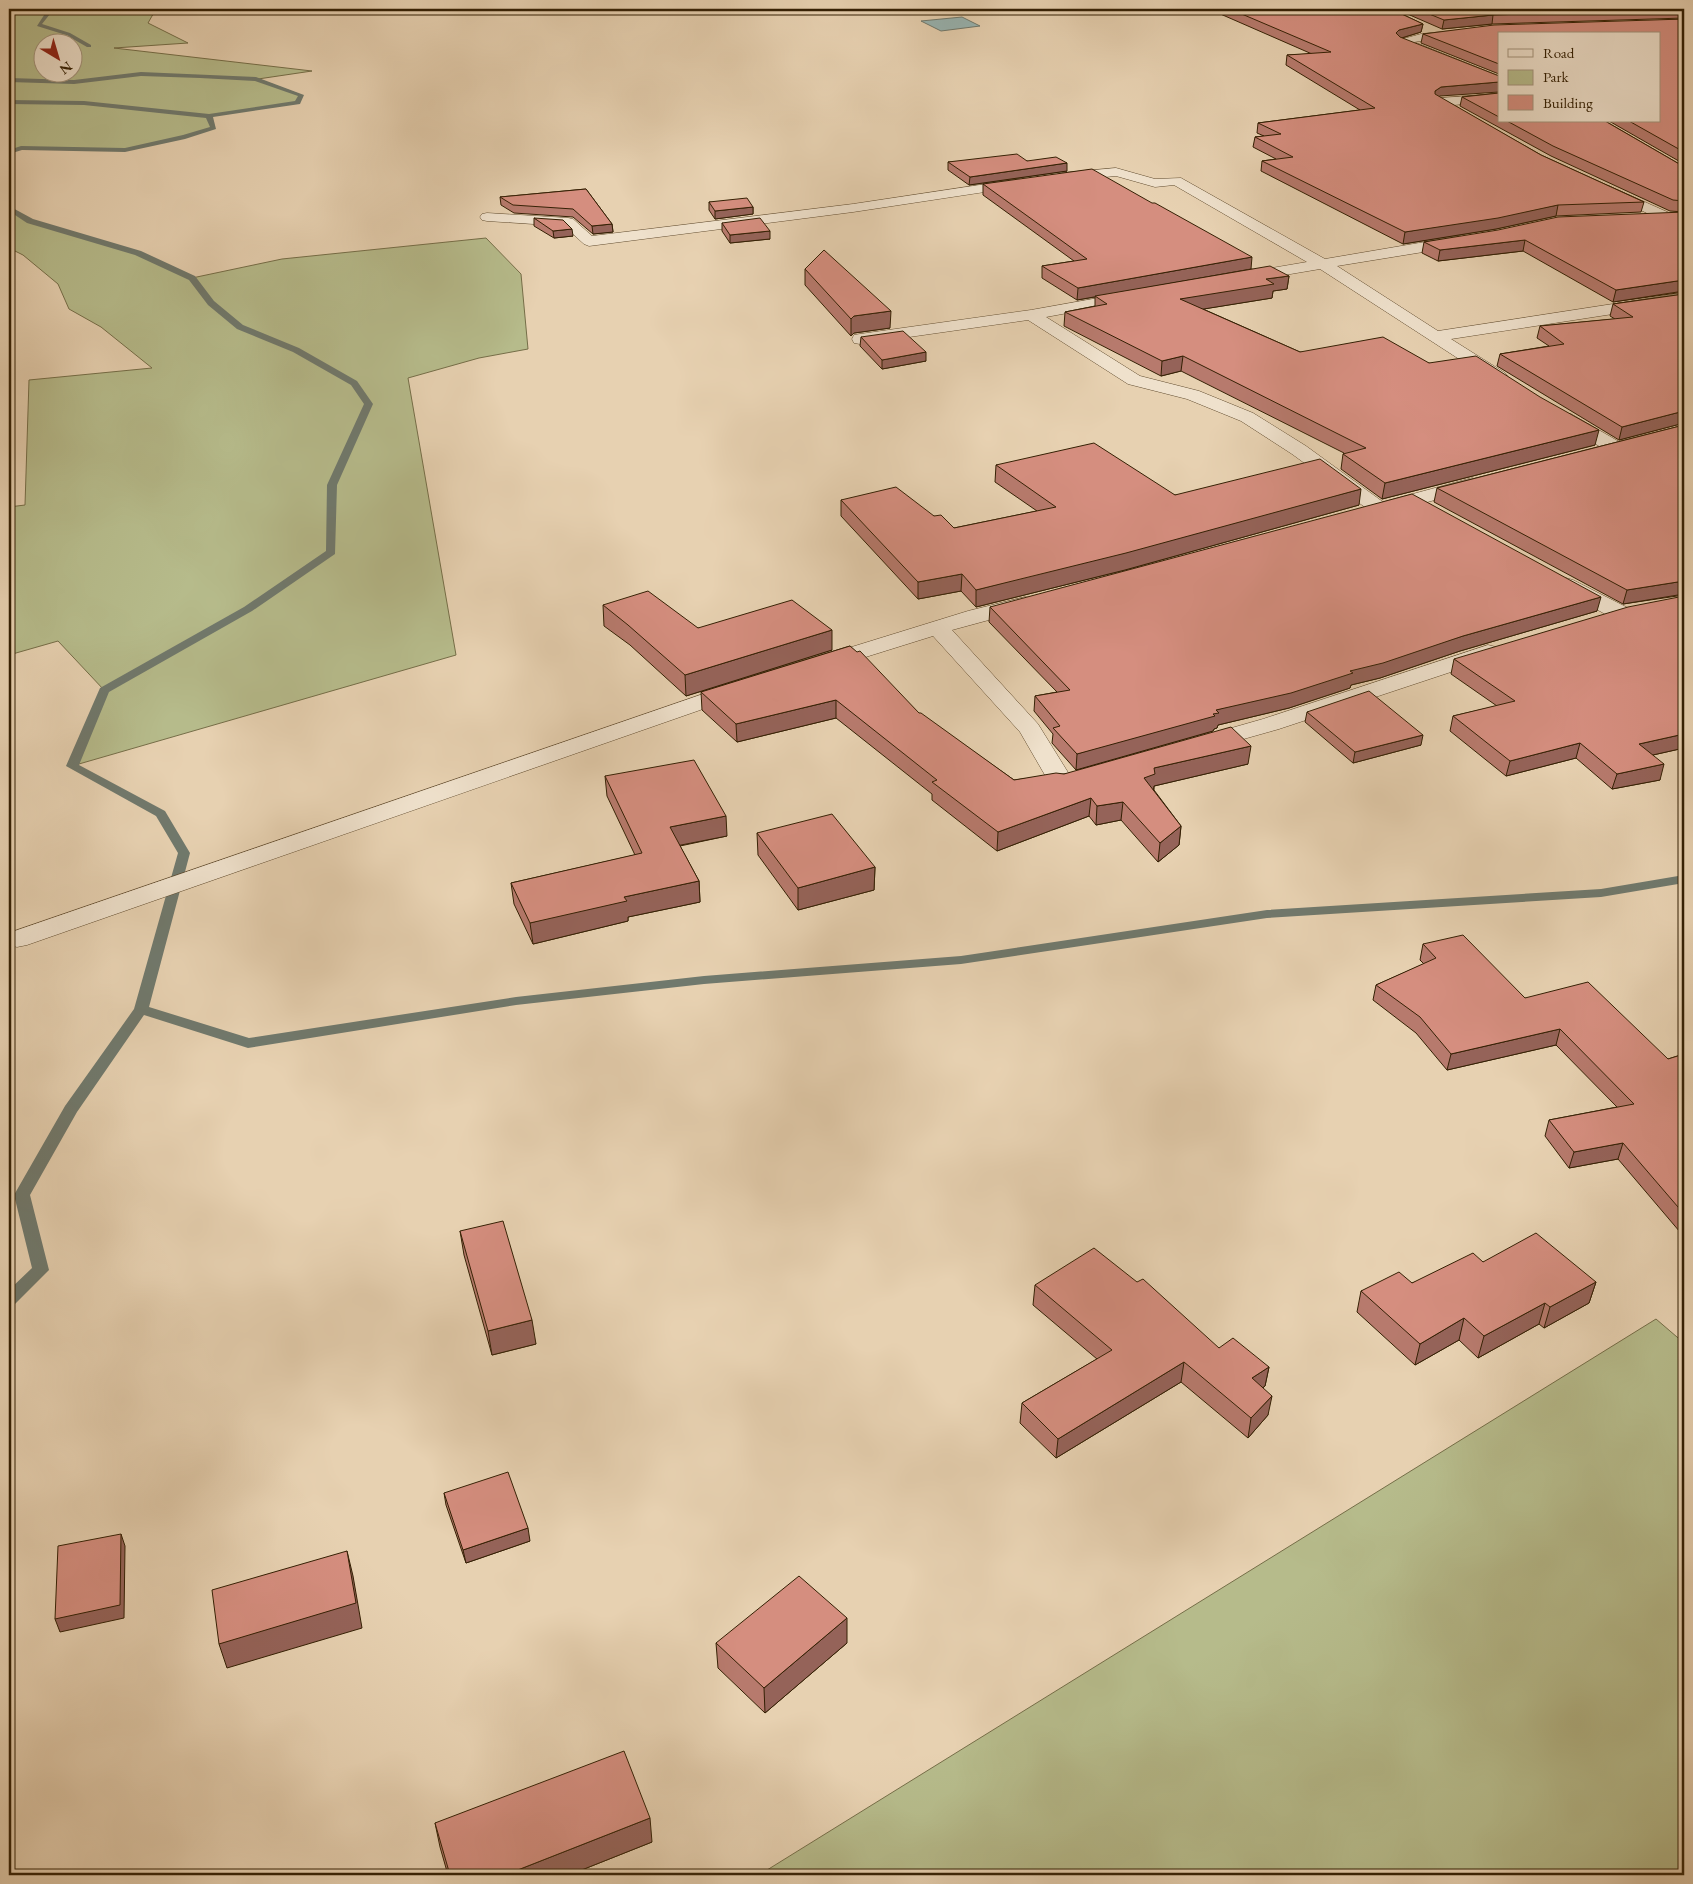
<svg xmlns="http://www.w3.org/2000/svg" width="1693" height="1884" font-family="'EB Garamond',serif">
<style>
.green{fill:#b6bb8b;stroke:#756e48;fill-rule:evenodd}
.water{fill:#98b5b3;stroke:#70796d}
.lines{fill:none;stroke-linecap:round;stroke-linejoin:round}
.stream{fill:#70796d;fill-rule:evenodd}
.minor-casing{stroke:#614c2f;stroke-width:1}
.minor{fill:#efe1cc;fill-rule:evenodd}
.wall{fill:#b77a6d;stroke:#342004}
.shaded-wall{fill:#956359;stroke:#342004}
.building{fill:#d58e7f;stroke:#342004}
</style>
<rect width="100%" height="100%" fill="#e7d1b1"/>
<filter id="stains"><feTurbulence type="fractalNoise" baseFrequency=".004" numOctaves="4"/><feColorMatrix values="0 0 0 0 .2 0 0 0 0 .09 0 0 0 0 .02 0 0 0 .5 -.17"/></filter>
<radialGradient id="worn" r=".72"><stop offset=".6" stop-color="#630" stop-opacity="0"/><stop offset="1" stop-color="#630" stop-opacity=".3"/></radialGradient>
<g class="green">
<path d="M9,9H156L148,23L188,43L114,48L312,71L258,79L301,95L298,103L209,116L214,128L185,137L125,150L21,148L9,152ZM42,42H72V72H42Z"/>
<path d="M9,208L30,221L138,253L192,278L282,259L486,238L521,274L528,349L479,358L408,378L456,655L72,766L104,690L58,641L9,655V507L25,505L29,380L152,368L101,327L69,309L58,284L23,255L9,248Z"/>
<path d="M1656,1319L1684,1343V1875H759Z"/>
</g>
<path class="water" d="M962,17L980,26L941,31L921,21Z"/>
<g class="lines">
<g class="stream">
<path d="M48,9H54L42,24L70,33L91,45V47H87L66,35L37,26Z"/>
<path d="M141,72L256,77L304,95L300,104L213,117L216,129L185,139L125,152L22,150L9,154V150L21,146L125,148L183,135L210,127L206,118L84,105L9,104V100L84,101L209,114L295,101L298,96L255,81L200,78L141,76L74,84L9,82V78L74,80Z"/>
<path d="M9,206L33,219L141,251L195,276L214,301L243,325L299,348L357,381L373,404L337,485L335,554L252,611L109,692L79,765L165,811L190,853L149,1007L249,1038L516,997L704,976L961,956L1267,910L1601,889L1684,875V883L1601,897L1267,918L961,964L704,984L516,1005L248,1048L144,1015L77,1112L30,1195L49,1270L15,1304L9,1306V1290L32,1268L14,1195L65,1106L134,1009L178,853L156,816L66,766L100,688L244,607L326,551L327,485L364,404L351,385L293,352L237,329L208,305L189,280L135,255L27,223L9,211Z"/>
</g>
<g class="minor-casing">
<g id="minor">
<path d="M1460,30L1466,33L1464,35L1414,42L1499,76V84L1399,44L1397,42L1399,40L1421,34Z"/>
<path d="M1499,94L1498,101L1454,105L1472,116L1471,119L1466,120L1434,102L1440,98Z"/>
<path d="M1116,168L1155,179L1181,178L1325,259L1460,236L1465,238L1468,241L1465,244L1460,246L1337,266L1438,331L1684,293V303L1451,339L1505,373L1508,377L1505,381L1499,382L1493,381L1320,269L1243,282L1237,280L1235,277L1237,274L1307,262L1174,185L1155,187L1116,176L1062,181L1055,177L1062,173Z"/>
<path d="M1019,179L1024,180L1026,183L1024,186L853,212L589,246L584,244L564,226L487,221L482,220L480,217L482,214L487,213L568,218L573,219L592,236L853,204Z"/>
<path d="M1609,186L1674,215L1676,218L1674,221H1664L1604,193L1602,190L1604,187Z"/>
<path d="M1132,292L1138,294L1140,297L1138,300L1046,317L1140,376L1199,391L1253,413L1306,446L1383,502L1472,478L1479,480L1482,484L1479,488L1387,513L1380,515L1373,513L1292,454L1241,421L1187,399L1128,384L1028,320L860,344L854,343L852,339L854,335L860,334L1031,310Z"/>
<path d="M1565,413L1571,414L1623,444L1625,448L1623,452L1616,454L1609,452L1559,422L1556,418L1559,414Z"/>
<path d="M1566,578L1573,580L1628,608L1631,613L1628,618L1620,620L1612,618L1559,588L1555,584L1559,580Z"/>
<path d="M1025,597L1033,598L1036,603L1033,608L952,630L1038,724L1069,774L1087,770L1096,772L1099,777L1096,782L1062,791L1053,789L1020,732L933,636L824,670L816,668L813,663L816,658L968,611Z"/>
<path d="M1488,645L1496,647L1499,652L1496,657L1279,729L1201,751L1193,749L1189,744L1193,739L1263,719Z"/>
<path d="M738,682L746,684L750,689L746,694L27,945L17,947L9,945V933Z"/>
</g>
</g>
<use href="#minor" class="minor"/>
</g>
<g class="wall">
<path d="M1209,9H1391L1423,24L1421,32L1402,38L1440,96L1439,97L1541,155L1644,202L1641,212L1556,216L1496,229L1403,244L1261,171L1262,161L1276,159L1253,147L1255,137L1264,136L1257,133L1258,123L1360,110L1286,65L1287,55L1312,54Z"/>
<path d="M1396,9H1684V164L1609,121H1659L1499,34V74L1421,43L1423,34L1684,19V18L1492,24L1442,29Z"/>
<path d="M1499,93V121H1605L1681,165L1684,166V212L1670,211L1551,156L1460,106L1462,97Z"/>
<path d="M1027,161L1067,171L969,185L948,170V162Z"/>
<path d="M983,184L1251,269L1289,276L1287,289L1273,291L1272,298L1203,309L1300,352L1429,363L1595,445L1382,499L1341,469L1343,454L1344,453L1181,371L1161,376L1064,326L1065,312L1095,306V297L1077,300L1042,278V266L1074,261L983,195Z"/>
<path d="M586,189L612,224L613,232L593,234L573,217L514,213L501,205L500,197Z"/>
<path d="M709,202L753,207V214L715,219L709,210Z"/>
<path d="M1684,212V292L1613,302L1523,251L1438,261L1422,253L1424,242Z"/>
<path d="M534,218L573,236L554,238L534,226Z"/>
<path d="M722,223L770,239L730,243L722,231Z"/>
<path d="M805,269L890,328L854,333L851,336L805,285Z"/>
<path d="M1684,294V424V423L1619,440L1497,366L1500,354L1549,346L1537,338L1540,326L1615,319L1610,316L1613,304Z"/>
<path d="M861,337L926,361L882,369L860,346Z"/>
<path d="M1684,425V595L1623,604L1434,502L1437,488Z"/>
<path d="M996,465L1175,495L1359,505L1125,570L976,607L961,591L918,599L841,516V500L934,516L954,528L1037,511L995,482Z"/>
<path d="M603,605L698,628L832,650L686,696L630,645L604,626Z"/>
<path d="M990,607L1597,611L1460,651L1380,678L1351,685L1350,688L1289,708L1218,725L1217,728L1214,729L1213,731L1076,770L1052,743L1053,734L1034,711L1035,696L1057,692L989,622Z"/>
<path d="M850,646L919,713L1014,780L1064,774L1248,764L1154,786V790L1181,826L1179,845L1158,862L1121,820L1096,825L1089,816L997,851L932,800V794L836,718L737,742L702,710L701,692Z"/>
<path d="M1454,659L1684,748L1653,755L1660,780L1612,789L1576,758L1506,776L1450,731L1453,716L1497,706L1451,674Z"/>
<path d="M1307,712L1421,745L1353,763L1305,722Z"/>
<path d="M605,776L727,836L680,846L699,881L700,902L628,917V921L533,944L514,904L511,883L635,855L607,796Z"/>
<path d="M757,833L875,867L874,890L798,910L758,855Z"/>
<path d="M1423,944L1525,998L1668,1059L1684,1054V1231L1680,1232L1618,1159L1569,1168L1545,1136L1549,1120L1617,1107L1556,1045L1447,1070L1416,1033L1373,1000L1376,985L1424,964L1420,960Z"/>
<path d="M460,1231L536,1344L492,1355L464,1255Z"/>
<path d="M1483,1262L1596,1282L1589,1303L1544,1328L1539,1324L1478,1358L1459,1340L1415,1365L1357,1312L1361,1291L1412,1283Z"/>
<path d="M1035,1285L1219,1348L1269,1367L1265,1386L1263,1388L1268,1415L1248,1438L1181,1382L1056,1458L1020,1423L1022,1403L1097,1359L1033,1305Z"/>
<path d="M444,1493L530,1541L466,1563L446,1505Z"/>
<path d="M716,1643H847L765,1713L718,1668Z"/>
<path d="M435,1823L652,1842L569,1875H448L440,1847Z"/>
</g>
<g class="shaded-wall">
<path d="M1493,15L1492,24L1442,29L1444,20Z"/>
<path d="M1423,24L1421,32L1398,39L1396,33L1399,30Z"/>
<path d="M1499,82V92L1440,96L1433,100L1435,91L1441,87Z"/>
<path d="M1067,163V171L969,185L970,177Z"/>
<path d="M1558,205L1556,216L1496,229L1403,244L1405,232Z"/>
<path d="M753,207V214L715,219V211Z"/>
<path d="M612,224L613,232L593,234L592,226Z"/>
<path d="M572,229L573,236L554,238L553,231Z"/>
<path d="M770,231V239L730,243V235Z"/>
<path d="M1525,240L1523,251L1438,261L1440,250Z"/>
<path d="M1252,257L1251,269L1077,300L1078,288Z"/>
<path d="M1289,276L1287,289L1273,291L1272,298L1179,313L1180,299L1266,279Z"/>
<path d="M1684,280V291L1613,302L1616,290Z"/>
<path d="M891,311L890,328L854,333L851,336V319L854,316Z"/>
<path d="M926,352V361L882,369V360Z"/>
<path d="M1183,356L1181,371L1161,376L1162,361Z"/>
<path d="M1684,411V423L1619,440L1622,427Z"/>
<path d="M1599,430L1595,445L1382,499L1385,483Z"/>
<path d="M1361,489L1359,505L1125,570L976,607V590Z"/>
<path d="M962,574L961,591L918,599V582Z"/>
<path d="M1684,581V594L1623,604L1627,590Z"/>
<path d="M1601,597L1597,611L1460,651L1380,678L1351,685L1350,688L1289,708L1218,725L1217,728L1214,729L1213,731L1076,770L1077,754L1216,710L1463,636Z"/>
<path d="M832,630V650L686,696L685,675Z"/>
<path d="M836,700V718L737,742L736,724Z"/>
<path d="M1684,734V748L1635,759L1639,744Z"/>
<path d="M1423,735L1421,745L1353,763L1355,752Z"/>
<path d="M1580,743L1576,758L1506,776L1510,761Z"/>
<path d="M1251,746L1248,764L1154,786L1153,793L1144,778L1154,768Z"/>
<path d="M1664,764L1660,780L1612,789L1617,774Z"/>
<path d="M1091,798L1089,816L997,851L998,832Z"/>
<path d="M1123,802L1121,820L1096,825L1097,806Z"/>
<path d="M726,816L727,836L671,847L670,827Z"/>
<path d="M1181,826L1179,845L1158,862L1160,843Z"/>
<path d="M875,867L874,890L798,910V888Z"/>
<path d="M699,881L700,902L628,917V921L533,944L530,923L624,897Z"/>
<path d="M1560,1029L1556,1045L1447,1070L1451,1054Z"/>
<path d="M1623,1143L1618,1159L1569,1168L1574,1152Z"/>
<path d="M1684,1221V1231L1680,1232Z"/>
<path d="M1596,1282L1589,1303L1544,1328L1550,1307Z"/>
<path d="M1545,1303L1539,1324L1478,1358L1484,1336Z"/>
<path d="M1464,1318L1459,1340L1415,1365L1420,1344Z"/>
<path d="M532,1320L536,1344L492,1355L488,1331Z"/>
<path d="M1184,1362L1181,1382L1056,1458L1058,1439Z"/>
<path d="M1269,1367L1265,1386L1249,1398L1252,1378Z"/>
<path d="M1272,1396L1268,1415L1248,1438L1251,1418Z"/>
<path d="M528,1528L530,1541L466,1563L463,1550Z"/>
<path d="M121,1534L125,1546L124,1618L60,1632L55,1619Z"/>
<path d="M347,1551L353,1576L362,1628L227,1668L219,1644Z"/>
<path d="M847,1618V1643L765,1713L764,1688Z"/>
<path d="M650,1818L652,1842L569,1875H505Z"/>
</g>
<g class="building">
<path d="M1230,9H1391L1423,24L1399,30L1396,33L1400,37L1499,76V82L1441,87L1435,91V94L1541,155L1644,202L1558,205L1498,218L1405,232L1262,161L1293,157L1255,137L1281,134L1258,123L1375,108L1287,55L1331,52Z"/>
<path d="M1417,9H1684L1493,15L1444,20Z"/>
<path d="M1684,19V152L1629,121H1659V34H1499V64L1423,34L1494,25Z"/>
<path d="M1499,93V117L1462,97Z"/>
<path d="M1507,121H1605L1681,165L1684,166V201L1673,200L1553,146Z"/>
<path d="M1017,154L1027,161L1056,157L1067,163L970,177L948,162Z"/>
<path d="M1092,169L1152,203H1155L1252,257L1078,288L1042,266L1087,259L983,184Z"/>
<path d="M586,189L612,224L592,226L573,209L513,205L500,197Z"/>
<path d="M747,198L753,207L715,211L709,202Z"/>
<path d="M1684,212V280L1616,290L1525,240L1440,250L1424,242L1498,230L1558,217Z"/>
<path d="M534,218L563,220L572,229L553,231Z"/>
<path d="M760,218L770,231L730,235L722,223Z"/>
<path d="M824,250L891,311L854,316L851,319L805,269Z"/>
<path d="M1270,266L1289,276L1266,279L1274,284L1180,299L1300,352L1383,337L1429,363L1476,356L1540,397L1599,430L1385,483L1343,454L1366,448L1183,356L1162,361L1065,312L1107,304L1095,296Z"/>
<path d="M1684,294V411L1622,427L1500,354L1564,344L1540,326L1633,317L1613,304Z"/>
<path d="M903,331L926,352L882,360L861,337Z"/>
<path d="M1684,425V581L1627,590L1437,488Z"/>
<path d="M1094,443L1175,495L1320,459L1361,489L1126,553L976,590L962,574L918,582L841,500L896,487L934,516L941,515L954,528L1056,507L996,465Z"/>
<path d="M1412,494L1601,597L1463,636L1383,663L1350,671L1353,673L1291,693L1216,710L1219,713L1213,714L1215,716L1077,754L1053,728L1060,726L1035,696L1070,690L990,607Z"/>
<path d="M648,591L698,628L792,600L832,630L685,675L628,625L603,605Z"/>
<path d="M1684,596V734L1639,744L1664,764L1617,774L1580,743L1510,761L1453,716L1515,701L1454,659L1628,607Z"/>
<path d="M850,646L857,652L860,651L919,713H921L1014,780L1056,773L1064,774L1231,727L1251,746L1154,768L1155,774L1144,778L1181,826L1160,843L1123,802L1097,806L1091,798L998,832L932,782L937,780L836,700L736,724L701,692Z"/>
<path d="M1369,691L1423,735L1355,752L1307,712Z"/>
<path d="M694,760L726,816L670,827L699,881L624,897L627,901L530,923L511,883L642,853L605,776Z"/>
<path d="M832,814L875,867L798,888L757,833Z"/>
<path d="M1463,935L1525,998L1588,982L1668,1059L1684,1054V1214L1623,1143L1574,1152L1549,1120L1634,1104L1560,1029L1451,1054L1420,1017L1376,985L1436,958L1423,944Z"/>
<path d="M503,1221L532,1320L488,1331L460,1231Z"/>
<path d="M1536,1233L1596,1282L1550,1307L1545,1303L1484,1336L1464,1318L1420,1344L1361,1291L1399,1272L1412,1283L1473,1253L1483,1262Z"/>
<path d="M1094,1248L1137,1282L1143,1279L1219,1348L1233,1338L1269,1367L1252,1378L1272,1396L1251,1418L1184,1362L1058,1439L1022,1403L1112,1350L1035,1285Z"/>
<path d="M508,1472L528,1528L463,1550L444,1493Z"/>
<path d="M121,1534L120,1605L55,1619L58,1546Z"/>
<path d="M347,1551L356,1603L219,1644L212,1590Z"/>
<path d="M799,1576L847,1618L764,1688L716,1643Z"/>
<path d="M624,1751L650,1818L505,1875H450L435,1823Z"/>
</g>
<rect width="1693" height="1884" fill="none" stroke="#e7d1b1" stroke-width="30"/>
<rect x="10" y="10" width="1673" height="1864" fill="none" stroke="#342004" stroke-width="2.5"/>
<rect x="15" y="15" width="1663" height="1854" fill="none" stroke="#342004"/>
<rect x="1498" y="32" width="162" height="90" fill="#efe1cc" stroke="#a4947c"/>
<rect x="1508" y="49" width="25" height="8" fill="#efe1cc" stroke="#a4947c"/>
<text x="1543" y="58" font-size="15" fill="#342004">Road</text>
<rect x="1508" y="70" width="25" height="15" fill="#b6bb8b" stroke="#a4947c"/>
<text x="1543" y="82" font-size="15" fill="#342004">Park</text>
<rect x="1508" y="95" width="25" height="15" fill="#d58e7f" stroke="#a4947c"/>
<text x="1543" y="108" font-size="15" fill="#342004">Building</text>
<g transform="translate(58 58) rotate(142)"><circle r="24" fill="#efe1cc" stroke="#a4947c"/>
<path d="M0-4L9 19L0 12L-9 19Z" fill="#8f2418"/>
<text y="-8" font-size="14" font-weight="bold" text-anchor="middle" fill="#342004">N</text>
</g>
<rect width="100%" height="100%" filter="url(#stains)"/>
<rect width="100%" height="100%" fill="url(#worn)"/>
</svg>
